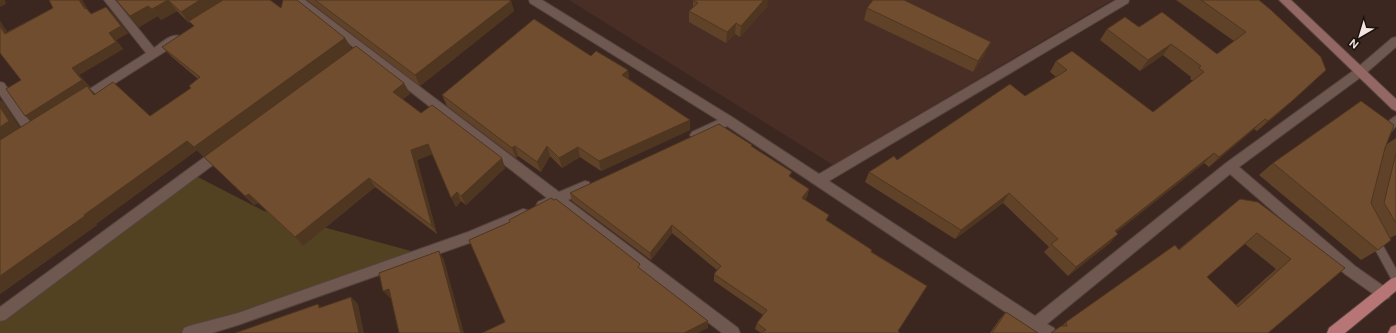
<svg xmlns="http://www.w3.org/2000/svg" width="1396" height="333" font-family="'DM Sans',sans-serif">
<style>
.built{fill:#482e25}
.green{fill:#534221}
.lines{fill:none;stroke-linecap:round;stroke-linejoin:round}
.lane-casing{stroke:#54423d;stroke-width:2}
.street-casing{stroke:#54423d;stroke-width:2}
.secondary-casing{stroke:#54423d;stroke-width:2}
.primary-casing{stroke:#54423d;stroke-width:2}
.lane{fill:#6f5850;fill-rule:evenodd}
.street{fill:#6f5850;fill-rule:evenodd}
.secondary{fill:#936763;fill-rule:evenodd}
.primary{fill:#b77675;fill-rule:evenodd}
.wall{fill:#604228;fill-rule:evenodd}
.shaded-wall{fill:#4e3620}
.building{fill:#704d2e;stroke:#4e3620;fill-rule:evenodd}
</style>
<rect width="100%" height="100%" fill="#3b2720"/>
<path class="built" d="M569,0H1112L833,165Z"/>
<path class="green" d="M192,174L264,211L422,254L278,305L179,333H0V315Z"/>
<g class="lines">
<g class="lane-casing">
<g id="lane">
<path d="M1396,116V126L1388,135H1382L1381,132C1384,126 1390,119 1396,116Z"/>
<path d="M1374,234L1377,235L1396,269V284L1393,282L1369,238L1371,235Z"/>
</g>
</g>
<g class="street-casing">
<g id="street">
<path d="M104,0H115L154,48C161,43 171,33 180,36L181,39L180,42L81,105L77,103L75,100L77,97L146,53Z"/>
<path d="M293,0H305L559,192L585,181L589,182L591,186L589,190L568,200L738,328L740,333H722L556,205L542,211L538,210L536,206L538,202L547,198Z"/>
<path d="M529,0H542L732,117L819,174L1116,0H1129L1128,3L829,181L1035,316L1226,163L1357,68L1392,38L1396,37V47L1365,74L1239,167L1355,266L1389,290L1391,294L1389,298L1384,300L1379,298L1345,274L1230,174L1047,324L1054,328L1056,333H1037L727,126L700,138L696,140L692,138L690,135L692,132L718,120L530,3Z"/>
<path d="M0,82L4,83L35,129L37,132L35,135L31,137L27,135L0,95Z"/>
<path d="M221,147L225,148L227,152L225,156L5,320L0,321V307L217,148Z"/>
<path d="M523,209L527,210L529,214L527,218L475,241L238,325L212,333H182L184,328L189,326L238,313L468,232Z"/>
</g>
</g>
<g class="secondary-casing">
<path id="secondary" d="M1279,0H1291L1396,99V111L1392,109Z"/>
</g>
<g class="primary-casing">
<g id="primary">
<path d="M1396,277V291L1345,333H1327L1329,328L1391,279Z"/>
<path d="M1396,325V333H1388L1391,327Z"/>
</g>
</g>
<use href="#lane" class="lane"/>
<use href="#street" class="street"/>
<use href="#secondary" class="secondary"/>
<use href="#primary" class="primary"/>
</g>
<g class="wall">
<path d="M49,0H82L88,10L92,14L106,7L113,14L128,33L116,40L123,49L79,75L90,87L89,88L95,94L150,116L191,88L198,79L172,57L162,47L194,26L190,22L189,23L177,11L161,20L158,16L139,27L116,0H270L281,8L345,38L352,49L204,157L197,150L96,224L97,225L0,294V100L3,102L20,128L31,121L21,80L0,53V21L7,32L53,8Z"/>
<path d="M307,0H509L511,1L514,11L420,86Z"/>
<path d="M693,0L767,7L740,37L735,34L726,43L689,22V11L693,7Z"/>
<path d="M1176,0H1259L1280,112L1257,131L1254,129L1209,167L1204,163L1116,232L1110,243L1068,276L1044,252L1049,247L1003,203L955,239L865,182L869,172L897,160L1025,96L1056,77L1050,72L1056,61L1153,112L1193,81L1190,79L1191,77L1163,55L1140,71L1100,40L1107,29L1139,27L1217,54L1234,41Z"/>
<path d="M867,8L986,53L973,72L864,20Z"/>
<path d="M591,56L628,70L629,79L690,120V130L601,171L580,157L562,168L550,156L541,172L518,156L516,158L447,106L442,95Z"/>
<path d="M404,83L410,94L402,99L421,113L505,168L466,205L461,201L456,207L432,154L417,160L437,234L375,187L303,246L258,203L254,205L204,157Z"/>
<path d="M1396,138V235L1390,238L1378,250L1361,260L1259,175L1273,163L1385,148L1384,152L1387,144Z"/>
<path d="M752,145V146L791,177L809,189L807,197L805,200L827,221L872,252L927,286L761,333L755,329L757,323L763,315L714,281V274L717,270L672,233L651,260L572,201L570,193Z"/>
<path d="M1240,199L1345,268L1268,333L1062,326L1066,322L1179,249ZM1245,244L1276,269L1236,305L1207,277Z"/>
<path d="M1006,312L1038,333H990L999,320Z"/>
</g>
<g class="shaded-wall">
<path d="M0,0H5L6,4L0,7Z"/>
<path d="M79,0H82L88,10L93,15L85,9Z"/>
<path d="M168,0L177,11L161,20L152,9Z"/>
<path d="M200,0H225L189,23L181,12Z"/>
<path d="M764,0H768L767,7L740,37L741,26Z"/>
<path d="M511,1L514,11L420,86L415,75Z"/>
<path d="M148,6L158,16L139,27L130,16Z"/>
<path d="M106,7L113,14L128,33L116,40L123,49L79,75L90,87L89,88L98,96L33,123L25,116L72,68L109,33Z"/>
<path d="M0,21L13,41L5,34L0,26Z"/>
<path d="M736,23L735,34L726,43L727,32Z"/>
<path d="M345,38L352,49L204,157L194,147Z"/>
<path d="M991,42L986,53L973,72L978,61Z"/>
<path d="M1171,44L1163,55L1140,71L1148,60Z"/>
<path d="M628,70L629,81L622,75Z"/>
<path d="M1315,81L1280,112L1257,131L1268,121Z"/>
<path d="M404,83L410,94L399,103L393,92Z"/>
<path d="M0,100L3,102L22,131L0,144Z"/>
<path d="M1265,119L1254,129L1209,167L1219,157Z"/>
<path d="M690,120V130L601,171L599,161Z"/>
<path d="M187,141L197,150L96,224L97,225L0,294V276Z"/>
<path d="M428,144L433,154L417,160L437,234L432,226L411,150Z"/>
<path d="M515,146L518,156L516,158L512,148Z"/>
<path d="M547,146L550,156L541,172L537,162Z"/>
<path d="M578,147L580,157L562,168L559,158Z"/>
<path d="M1214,153L1204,163L1107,240L1115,231Z"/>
<path d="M502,158L505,168L466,205L461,196Z"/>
<path d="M369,178L375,187L303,246L295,237Z"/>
<path d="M809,189L807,197L800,206L802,198Z"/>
<path d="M457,192L461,201L456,207L451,198Z"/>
<path d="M1009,193L1003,203L955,239L961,230Z"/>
<path d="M249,194L258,203L254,205L245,196Z"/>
<path d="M672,225V233L651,260L650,253Z"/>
<path d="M1118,234L1110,243L1068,276L1076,267Z"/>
<path d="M439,251L444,260L464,333H461Z"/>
<path d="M389,289L396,296L390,298L383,291Z"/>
<path d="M351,297L358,304L364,333H359Z"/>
<path d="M318,304L326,311L319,308Z"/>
<path d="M708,321V328L698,333H684Z"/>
</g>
<g class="building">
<path d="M49,0H79L85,9L86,8L91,14L106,7L121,26L109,33L116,42L72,68L82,80L25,116L6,89L21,80L0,53V26L5,34L53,8Z"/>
<path d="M116,0H168L152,9L148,6L130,16Z"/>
<path d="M168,0H200L181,12Z"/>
<path d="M223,0H270L281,8L283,0H297L345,38L194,147L187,141L84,215L85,216L0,276V140L87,86L94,95L113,82L150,116L191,88L189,86L200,77L162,47L194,26L189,21Z"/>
<path d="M315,0H509L511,1L415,75Z"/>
<path d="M693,0H764L741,26L736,23L727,32L689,11L698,3Z"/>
<path d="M873,0H904L991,42L978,61L867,8Z"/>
<path d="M1201,0H1259L1271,10L1321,57L1326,70L1292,101L1268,121L1265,119L1219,157L1214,153L1115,231L1118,234L1076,267L1051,244L1058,239L1009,193L961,230L869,172L894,156L897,160L1010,84L1025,96L1067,70L1056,61L1072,51L1153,112L1204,72L1199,68L1201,66L1171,44L1148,60L1107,29L1125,17L1139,27L1162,12L1217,54L1246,32Z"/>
<path d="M534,19L591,56L596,51L628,70L622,75L690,120L599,161L578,147L559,158L547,146L537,162L515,146L512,148L442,95Z"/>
<path d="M356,46L404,83L393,92L421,113L432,105L502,158L461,196L457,192L451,198L428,144L411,150L432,226L369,178L295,237L249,194L245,196L204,157Z"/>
<path d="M1361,101L1394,125L1385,148L1371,203L1391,240L1378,250L1273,163Z"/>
<path d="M0,107L9,121L0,127Z"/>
<path d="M719,124L752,145L751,146L792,172L789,176L809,189L802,198L829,215L826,220L872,250L871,252L927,286L898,331L900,333H760L766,330L757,323L767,310L714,274L721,266L672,225L650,253L570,193Z"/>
<path d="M1396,153V223L1384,203Z"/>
<path d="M551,198L554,200L556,199L640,264L638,267L708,321L684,333H482L505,322L469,240L510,222L509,220Z"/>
<path d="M1240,199L1258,202L1345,268L1268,333H1051L1061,326H1067L1066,322L1175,245L1179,250ZM1257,233L1291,259L1238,307L1207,277Z"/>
<path d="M439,251L461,333H399L389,289L383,291L379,273Z"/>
<path d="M351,297L359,333H235L318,304L319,308Z"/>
<path d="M1006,312L1038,333H992Z"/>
</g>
<g transform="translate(1360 36) rotate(218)" stroke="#1c120f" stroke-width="3" paint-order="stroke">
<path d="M0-3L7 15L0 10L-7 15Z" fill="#f4e5e1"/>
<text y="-6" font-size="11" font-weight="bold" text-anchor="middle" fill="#f4e5e1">N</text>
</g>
</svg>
